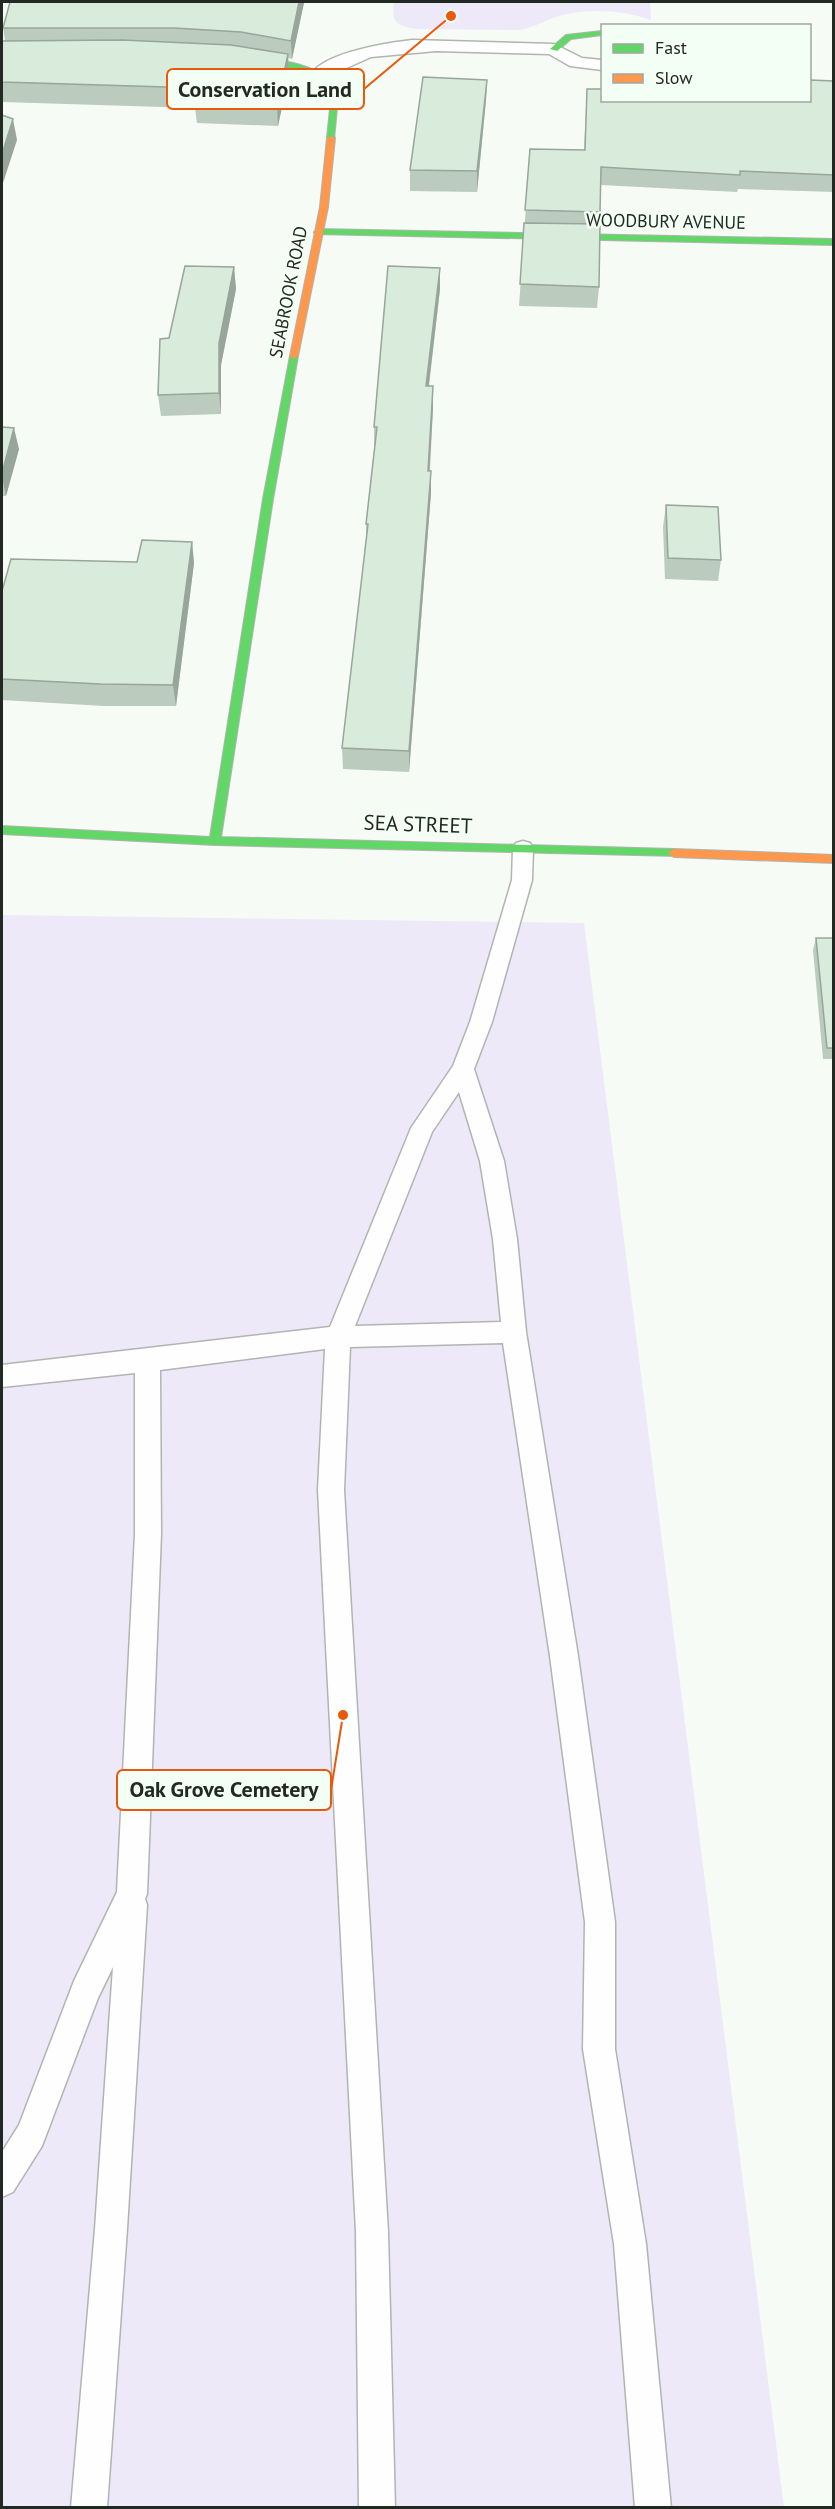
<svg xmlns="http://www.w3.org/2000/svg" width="835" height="2509" font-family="'PT Sans',sans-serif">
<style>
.green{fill:#eee9f9}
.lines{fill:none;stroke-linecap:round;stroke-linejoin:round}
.lane-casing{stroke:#b0b5b0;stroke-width:3}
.street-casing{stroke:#b0b5b0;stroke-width:3}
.fast-casing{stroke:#b0b5b0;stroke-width:2}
.slow-casing{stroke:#b0b5b0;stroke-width:2}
.lane{fill:#fefefe;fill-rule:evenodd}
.street{fill:#fefefe;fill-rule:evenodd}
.fast{fill:#63d668;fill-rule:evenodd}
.slow{fill:#ff974d;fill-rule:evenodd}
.wall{fill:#bbcbbd}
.shaded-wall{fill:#98a59a}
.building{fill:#d9ecdc;stroke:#98a59a;stroke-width:1.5}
.labels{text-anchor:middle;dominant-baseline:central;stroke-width:5;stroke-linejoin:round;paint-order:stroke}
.far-street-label{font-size:18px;fill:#222822;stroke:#f3fef4}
.street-label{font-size:21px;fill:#222822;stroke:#f3fef4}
.leader{fill:none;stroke:#e8590c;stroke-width:2}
.callout-dot{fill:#e8590c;stroke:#f3fef4;stroke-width:2}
.callout{fill:#f3fef4;stroke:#e8590c;stroke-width:2}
.callout-label{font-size:22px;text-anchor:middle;font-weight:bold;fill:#222822}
</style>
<rect width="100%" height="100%" fill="#f6fbf6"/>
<g class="green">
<path d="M394,2H650L651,20C622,10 589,8 559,16C545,20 534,28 519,30L417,29C396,26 391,22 394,2Z"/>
<path d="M2,915L584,923L784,2507L2,2508Z"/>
</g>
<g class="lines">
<g class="lane-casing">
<path id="lane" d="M523,841L530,843L533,848L532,880L492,1022L474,1069L504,1161L517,1239L526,1332L578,1656L615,1922V2049L646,2244L671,2508H635L614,2244L583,2049L585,1922L550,1656L503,1343L350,1347L344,1490L388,2232L395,2508H359L356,2232L318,1490L325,1349L160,1370L161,1534L147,1894L145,1899L147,1905L127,2229L107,2508H71L95,2229L113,1967L98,1998L42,2146L13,2192L2,2197V2152L19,2125L74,1981L117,1892L135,1534V1373L2,1387V1365L330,1327L411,1128L453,1066L470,1022L512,880L513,848L516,843ZM459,1092L480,1161L493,1239L501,1322L355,1326L432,1132Z"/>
</g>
<g class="street-casing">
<path id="street" d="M412,40L554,44L582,58L602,60V70L570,66L549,54L436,51L371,57L320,80L313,78L311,74C326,52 387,43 412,40Z"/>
</g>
<g class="fast-casing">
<g id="fast">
<path d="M602,31V35L571,39L557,51L550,49L566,35Z"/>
<path d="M245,56C279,60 313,62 339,86L334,140L327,138L332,89C306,65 275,66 242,60V56Z"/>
<path d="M318,229L834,239V245L315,234L314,232Z"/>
<path d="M294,353L298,356L273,499L221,837L674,849L680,853L678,856L215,845L2,834V826L210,837L263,499L290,356Z"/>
</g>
</g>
<g class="slow-casing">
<g id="slow">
<path d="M331,136L335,138L328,207L298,356L294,359L290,356L320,207L327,138Z"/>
<path d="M674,849L834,855V863L674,857L668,853Z"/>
</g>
</g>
<use href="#lane" class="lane"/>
<use href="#street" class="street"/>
<use href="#fast" class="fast"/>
<use href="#slow" class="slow"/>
</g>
<g class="wall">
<path d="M10,2H304L292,59L288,58L289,74L278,126L197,123L195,108L2,102V41H5L3,28Z"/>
<path d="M487,80L486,100L477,192L410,191V170Z"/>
<path d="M834,81V192L738,189L737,192L601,185L599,224V287L597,308L519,306L530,149L584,150L587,89L603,100Z"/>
<path d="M234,267L236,289L221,365V414L161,416L158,395L169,338Z"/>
<path d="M440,289L429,386L433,408L430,471H431V493L409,772L343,769L342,748L366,541V524L374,449V427Z"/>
<path d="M2,427L19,449L6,496H2Z"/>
<path d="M666,505L721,560L718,581L665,579L663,527Z"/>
<path d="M192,542L194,563L176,706H104L2,700V591L137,562Z"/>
<path d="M816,938H834V1059H823L813,950Z"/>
</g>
<g class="shaded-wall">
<path d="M299,2H304V3L292,59L291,41Z"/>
<path d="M288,54L289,74L278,126L277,105Z"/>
<path d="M487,80L486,100L477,192V171Z"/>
<path d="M13,119L17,140L2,186V154Z"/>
<path d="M234,267L236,289L221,365V414L219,393V343Z"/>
<path d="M440,268V289L426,408V386Z"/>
<path d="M433,386V408L428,493V471Z"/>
<path d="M14,428L19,449L6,496L2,477V473Z"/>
<path d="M431,471V493L409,772V751Z"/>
<path d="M192,542L194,563L176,706L173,685Z"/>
</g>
<g class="building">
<path d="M10,2H299L291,41L241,32L174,28H3Z"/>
<path d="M122,40L231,45L288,54L277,105L195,103L199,88L2,82V41Z"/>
<path d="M423,77L487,80L477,171L410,170Z"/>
<path d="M810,80L834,81V175L740,171V175L601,167L600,212L525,210L530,149L585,150L587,89H603V100H810Z"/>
<path d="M2,115L13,119L2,154Z"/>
<path d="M524,223L600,224L599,287L520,284Z"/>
<path d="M185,266L234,267L219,343V393L158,395L160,339L169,338Z"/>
<path d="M388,266L440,268L426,386H433L428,471H431L409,751L342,748L368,524H366L377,427H374Z"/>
<path d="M2,427L14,428L2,473Z"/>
<path d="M666,505L718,507L721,560L668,558Z"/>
<path d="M142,540L192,542L173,685L100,684L2,679V591L11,559L137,562Z"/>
<path d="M816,938H834V1048H827Z"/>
</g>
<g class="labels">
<g class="far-street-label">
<text transform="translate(666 221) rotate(1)">WOODBURY AVENUE</text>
<text transform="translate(288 292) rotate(-79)">SEABROOK ROAD</text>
</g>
<g class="street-label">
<text transform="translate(418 824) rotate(2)">SEA STREET</text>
</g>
</g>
<path class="leader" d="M451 16L364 89M343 1715L331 1790"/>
<g class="callout-dot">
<circle cx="451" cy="16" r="6"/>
<circle cx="343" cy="1715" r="6"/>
</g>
<g class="callout">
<rect x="167" y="69" width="197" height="40" rx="6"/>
<rect x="117" y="1770" width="214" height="40" rx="6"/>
</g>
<g class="callout-label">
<text x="265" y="97">Conservation Land</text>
<text x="224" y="1797">Oak Grove Cemetery</text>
</g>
<rect width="835" height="2509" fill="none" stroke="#222822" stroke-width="6"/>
<rect x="601" y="24" width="210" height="78" fill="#f3fef4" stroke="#9fa8a0" stroke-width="1.5"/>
<rect x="613" y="44" width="30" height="9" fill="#63d668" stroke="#9fa8a0" stroke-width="1.5"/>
<text x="655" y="54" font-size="18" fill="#222822">Fast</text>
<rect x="613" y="74" width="30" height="9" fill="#ff974d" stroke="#9fa8a0" stroke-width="1.5"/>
<text x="655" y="84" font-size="18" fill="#222822">Slow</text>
</svg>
